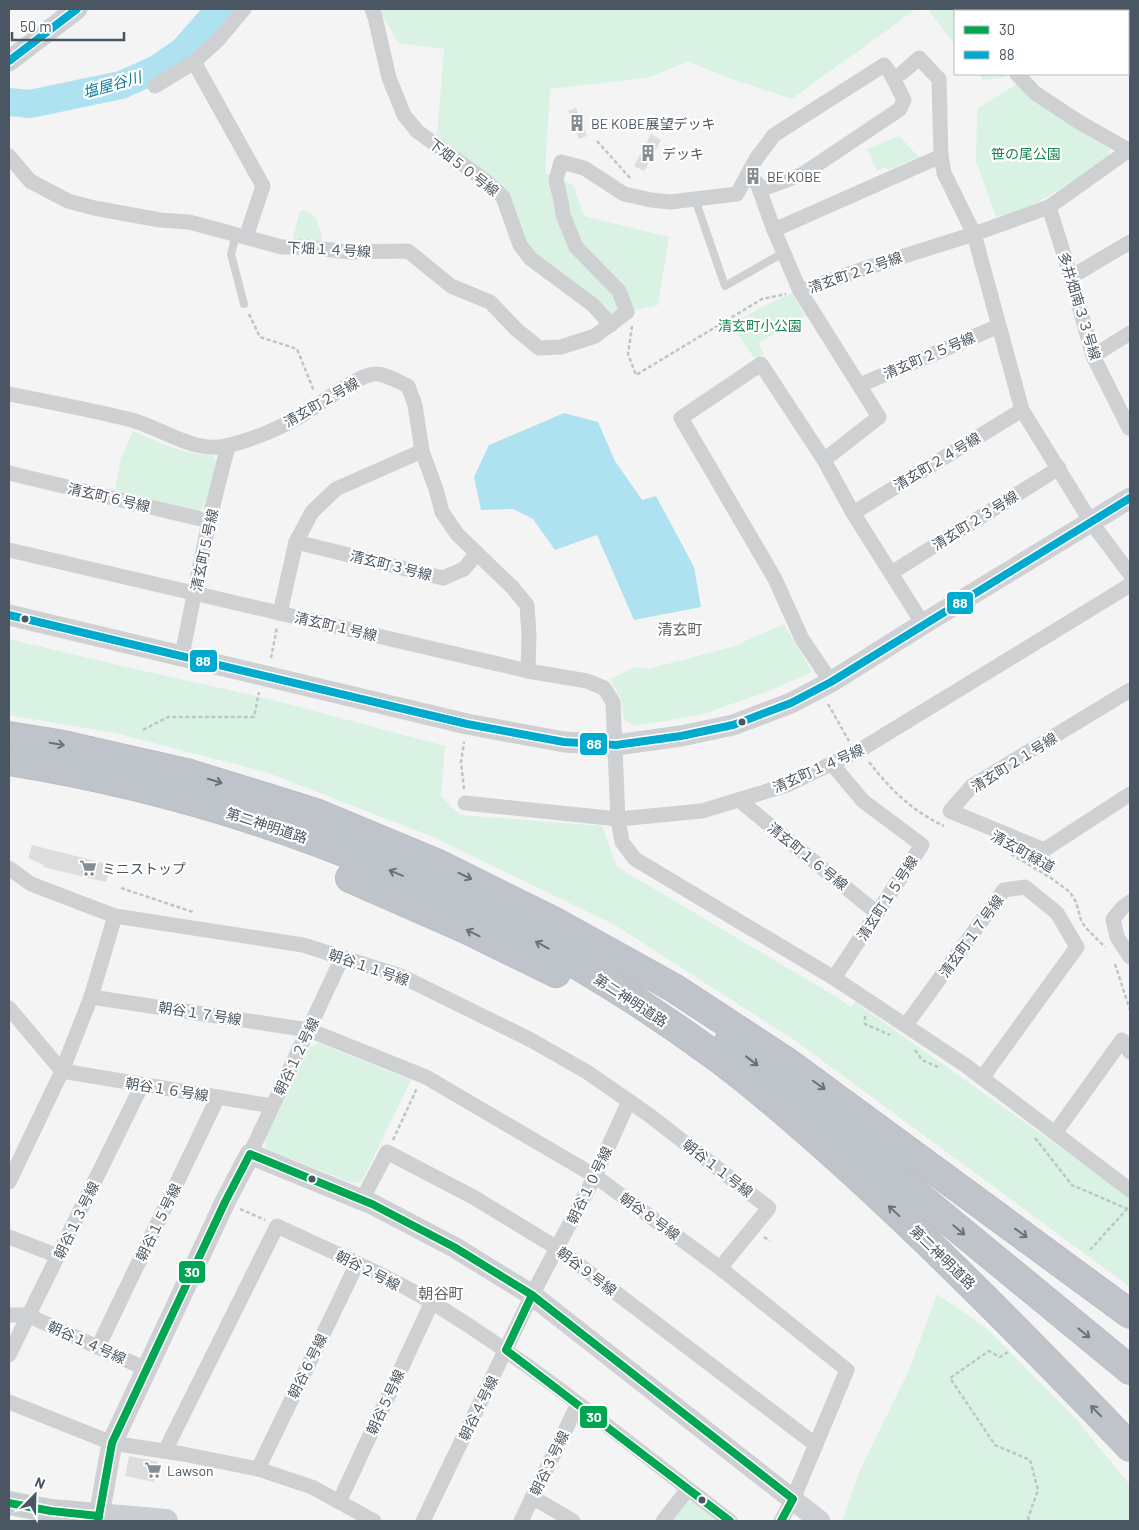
<svg xmlns="http://www.w3.org/2000/svg" width="1139" height="1530" font-family="Barlow,'Noto Sans JP',sans-serif">
<style>
.green{fill:#d9f2e3}
.water{fill:#aee2f0}
.lines{fill:none;stroke-linecap:round;stroke-linejoin:round}
.river{stroke:#aee2f0;stroke-width:28}
.building{fill:#ddddde}
.highway-casing{stroke:#b9bec3;stroke-width:30}
.path{stroke:#bcc7c4;stroke-width:2.5;stroke-dasharray:4 2.5;stroke-linecap:butt}
.lane{stroke:#ced0d2;stroke-width:8}
.street{stroke:#ced0d2;stroke-width:15}
.secondary{stroke:#ced0d4;stroke-width:21}
.primary{stroke:#caced1;stroke-width:24}
.highway{stroke:#bec4c9;stroke-width:28}
.bus-1-casing{stroke:#fff;stroke-width:11}
.bus-2-casing{stroke:#fff;stroke-width:11}
.bus-1{stroke:#00a651;stroke-width:8}
.bus-2{stroke:#00a9ce;stroke-width:8}
.oneway{stroke:#67727b}
.bus-dot{fill:#4a5661;stroke:#fff;stroke-width:2}
.labels{text-anchor:middle;dominant-baseline:central;stroke-width:4.5;stroke-linejoin:round;paint-order:stroke}
.poi-label{font-size:14px;fill:#4a5661;stroke:#fff;text-anchor:start}
.park-label{font-size:14px;fill:#17864f;stroke:#fff}
.street-label{font-size:14px;fill:#4a5661;stroke:#fff}
.water-label{font-size:15px;font-style:italic;fill:#0c7c9b;stroke:#fff}
.neighbourhood-label{font-size:15px;fill:#5f6368;stroke:#fff}
.line-badge{stroke:#fff;stroke-width:2}
.badge-label{font-size:14px;text-anchor:middle;font-weight:bold;fill:#fff}
</style>
<rect width="100%" height="100%" fill="#f4f4f4"/>
<g class="green">
<path d="M379,9H915C875,41 832,68 792,99L725,77L688,61L651,77L550,89L545,173L573,185L584,216L669,237L658,305L637,310H624L612,320L553,271L526,244L509,196L437,136L444,49L398,43Z"/>
<path d="M928,9H964L965,11H955V45Z"/>
<path d="M978,74H1005L1007,77L983,80Z"/>
<path d="M1019,83C1046,109 1075,130 1109,148L1110,158L1029,208L996,217L976,161L977,109Z"/>
<path d="M899,136L919,157L888,170L886,167L877,171L867,149Z"/>
<path d="M303,210L315,216L322,235L320,249L292,242L300,211Z"/>
<path d="M792,293L805,316L758,343L764,353L755,359L731,325L762,307Z"/>
<path d="M133,431C158,442 184,455 212,455L216,461L208,505L198,511L115,490L121,458Z"/>
<path d="M784,624L812,672L766,692L700,715L634,726L624,719L621,699L610,679L635,667L648,669L732,647Z"/>
<path d="M9,639L122,666L269,699L445,746L441,796L460,815L602,826L617,867L835,996L851,1007L855,1002L1130,1197V1287L797,1042L615,925L433,837L266,772L115,733L9,715Z"/>
<path d="M319,1043L411,1080L362,1181L352,1183L266,1149L265,1139L310,1047Z"/>
<path d="M937,1294L985,1327L1076,1419L1130,1485V1521H842L860,1470L909,1370Z"/>
<path d="M687,1497L720,1521H669Z"/>
</g>
<path class="water" d="M564,413L598,422L615,461L642,500L656,496L694,567L701,607L634,620L597,535L555,550L533,519L513,509L481,510L474,477L489,445Z"/>
<g class="lines">
<path class="river" d="M9,102L30,104L121,85L157,69L183,51L220,9"/>
</g>
<g class="building">
<path d="M1086,9H1104L1102,11H1088Z"/>
<path d="M1108,9H1130L1127,11H1106Z"/>
<path d="M1130,24V44L1128,43V28Z"/>
<path d="M576,108L587,136L579,139L568,111Z"/>
<path d="M651,134L661,140L644,171L634,166Z"/>
<path d="M32,845L107,864V863L111,864L106,882L43,867L44,865L28,858Z"/>
<path d="M129,1456L158,1462L154,1482L125,1476Z"/>
</g>
<g class="lines">
<g class="highway-casing">
<g id="highway">
<path d="M9,736L58,744L190,774L316,813L436,863L557,923L674,988L787,1062L1130,1314"/>
<path d="M9,761C264,802 510,904 718,1058C770,1097 819,1141 867,1185C958,1269 1044,1357 1130,1447"/>
<path d="M350,878L466,929L556,973"/>
<path d="M728,1043L836,1128L1130,1370"/>
</g>
</g>
<g class="path">
<path d="M597,141L631,179"/>
<path d="M249,314L260,337L297,349L314,391"/>
<path d="M632,326L628,354L636,375L762,299L786,294"/>
<path d="M271,658L277,627"/>
<path d="M828,704L849,741"/>
<path d="M143,730L168,717H254L259,692"/>
<path d="M869,762C890,789 912,811 944,826"/>
<path d="M464,789L461,762L464,742"/>
<path d="M1011,854L1051,878L1070,892L1076,902L1081,920L1085,927L1105,947"/>
<path d="M121,888L193,912"/>
<path d="M1115,964L1130,1010"/>
<path d="M865,1016V1024L890,1035"/>
<path d="M915,1050L922,1060L938,1067"/>
<path d="M1035,1138L1072,1185L1130,1210"/>
<path d="M393,1140L417,1088"/>
<path d="M240,1209L265,1220"/>
<path d="M764,1237L770,1241"/>
<path d="M1090,1250L1127,1209"/>
<path d="M1008,1352L1000,1357L989,1351L950,1378L995,1445L1030,1460L1038,1490L1028,1518L1030,1521"/>
</g>
<g class="lane">
<path d="M695,199L725,286L783,253"/>
<path d="M236,235L231,254L244,304"/>
</g>
<g class="street">
<path d="M372,9L375,17L389,78L404,115L417,131L487,182L503,197L520,245L531,259L593,305L611,325"/>
<path d="M969,9L970,11"/>
<path d="M1070,9L1073,11"/>
<path d="M1128,54L1130,56"/>
<path d="M194,62L263,186L249,228"/>
<path d="M902,73L919,58L939,79L941,156"/>
<path d="M1017,74L1035,93L1079,122L1130,151"/>
<path d="M155,86L194,62L218,40L244,9"/>
<path d="M9,156L30,181L68,201L94,208L160,220L189,222L282,247H307L349,252L408,251L451,286L490,302L516,329L539,348L561,347L595,336L627,312L619,291L576,247L563,215L561,201L556,180L561,162L584,168L624,194L651,200L670,202L737,194L756,159L774,135L884,65L891,74L904,100L900,109L803,174L760,190"/>
<path d="M756,183H757L774,230"/>
<path d="M1049,207L1071,277L1093,356L1129,428H1130"/>
<path d="M1071,277L1130,242"/>
<path d="M800,291L774,230L941,156L944,173L974,234L1049,207L1129,150"/>
<path d="M1093,356L1130,333"/>
<path d="M860,385L999,326"/>
<path d="M9,394C50,402 91,410 132,420C164,429 195,455 230,445C253,439 276,430 297,418C316,408 357,374 376,374C386,374 399,382 408,386L415,405L422,451L436,489L442,512L457,534L512,587L527,605L529,635L528,671"/>
<path d="M824,460L761,364L681,418L775,579L802,639L831,682"/>
<path d="M9,473L209,521"/>
<path d="M853,513L1022,410"/>
<path d="M296,542L443,578L464,569L477,553"/>
<path d="M9,550L528,671L587,681L604,688L613,702L618,819L622,842L635,859L834,978L965,1065L1130,1190"/>
<path d="M891,573L1059,468"/>
<path d="M280,613L296,542L312,512L336,489L422,451"/>
<path d="M923,624L853,513L824,460L879,417L800,291L869,267L974,234L1022,410L1091,522L1130,574"/>
<path d="M182,655L209,521L228,446"/>
<path d="M1130,690L972,786L950,811L1044,850L1130,794"/>
<path d="M832,764L863,801L922,845L834,978"/>
<path d="M739,800L877,913"/>
<path d="M465,803L618,819L702,811L787,785L860,750L1130,585"/>
<path d="M9,868L31,884L115,916"/>
<path d="M1130,902L1123,907L1113,919L1117,937L1130,957"/>
<path d="M91,997L309,1030L426,1077L595,1176L720,1268L847,1370L793,1499L781,1521"/>
<path d="M9,1008L62,1071L272,1106"/>
<path d="M906,1025L1004,890L1025,887L1057,913L1077,947L982,1078"/>
<path d="M1055,1133L1122,1040L1130,1052"/>
<path d="M250,1154L342,958"/>
<path d="M9,1182L62,1071L91,997L115,916L303,945L401,976L531,1040L587,1072L649,1115L769,1208L720,1268"/>
<path d="M362,1200L387,1152L475,1198L557,1248L816,1445"/>
<path d="M9,1237L58,1256"/>
<path d="M9,1315H27L146,1369"/>
<path d="M98,1347L218,1097"/>
<path d="M9,1355L142,1085"/>
<path d="M9,1402L112,1443L183,1454L258,1469L312,1487L374,1521"/>
<path d="M165,1451L277,1226C328,1250 385,1274 433,1303C538,1367 633,1447 730,1521"/>
<path d="M258,1469L357,1264"/>
<path d="M532,1497L573,1521"/>
<path d="M339,1502L432,1302"/>
<path d="M423,1521L532,1295L595,1176L629,1101"/>
<path d="M521,1521L578,1404"/>
<path d="M663,1521L688,1489"/>
</g>
<g class="secondary">
<path d="M9,61L77,9"/>
<path d="M9,615L467,724L564,742L616,745L681,736L733,725L791,703L831,682L923,624L1130,498"/>
<path d="M98,1521L112,1443L225,1202L250,1154L372,1204L454,1247L532,1295L820,1521"/>
</g>
<path class="primary" d="M9,1503L51,1511L166,1521"/>
<use href="#highway" class="highway"/>
<g class="bus-1-casing">
<g id="bus-1">
<path d="M532,1295L506,1350L730,1521"/>
<path d="M9,1503L51,1511L99,1516"/>
<path d="M98,1521L112,1443L225,1202L250,1154L372,1204L454,1247L532,1295L793,1499L781,1521"/>
</g>
</g>
<g class="bus-2-casing">
<g id="bus-2">
<path d="M9,61L77,9"/>
<path d="M9,615L467,724L564,742L616,745L681,736L733,725L791,703L831,682L1130,498"/>
</g>
</g>
<use href="#bus-1" class="bus-1"/>
<use href="#bus-2" class="bus-2"/>
</g>
<defs><path id="oneway-shaft" d="M-6 0H5M1.5-3L5.5 0L1.5 3" fill="none" stroke-width="1.6" stroke-linecap="round" stroke-linejoin="round" transform="scale(1.25)"/></defs>
<g class="oneway">
<use href="#oneway-shaft" transform="translate(57 744) rotate(10)"/>
<use href="#oneway-shaft" transform="translate(215 781) rotate(17)"/>
<use href="#oneway-shaft" transform="translate(396 873) rotate(-157)"/>
<use href="#oneway-shaft" transform="translate(465 876) rotate(26)"/>
<use href="#oneway-shaft" transform="translate(473 933) rotate(-154)"/>
<use href="#oneway-shaft" transform="translate(542 945) rotate(-151)"/>
<use href="#oneway-shaft" transform="translate(752 1061) rotate(38)"/>
<use href="#oneway-shaft" transform="translate(819 1085) rotate(35)"/>
<use href="#oneway-shaft" transform="translate(894 1211) rotate(-137)"/>
<use href="#oneway-shaft" transform="translate(959 1230) rotate(40)"/>
<use href="#oneway-shaft" transform="translate(1021 1233) rotate(36)"/>
<use href="#oneway-shaft" transform="translate(1084 1333) rotate(39)"/>
<use href="#oneway-shaft" transform="translate(1096 1411) rotate(-134)"/>
</g>
<defs>
<g id="building-bare" transform="scale(1.35)"><path d="M-4-6H4V6H1V3H-1V6H-4ZM-2.5-4.3h1.7v1.8h-1.7ZM.8-4.3h1.7v1.8H.8ZM-2.5-1h1.7V.8h-1.7ZM.8-1h1.7V.8H.8Z" fill="#868d94" stroke="#fff" stroke-width="2.5" paint-order="stroke"/></g>
<g id="supermarket-bare" transform="scale(1.35)"><path d="M-6-5.5h2.5l.6 2H6L4.5 2H-2.5L-4.4-4H-6ZM-1.5 3.2a1.3 1.3 0 1 0 .1 0ZM3 3.2a1.3 1.3 0 1 0 .1 0Z" fill="#868d94" stroke="#fff" stroke-width="2.5" paint-order="stroke"/></g>
</defs>
<g fill-rule="evenodd">
<use href="#building-bare" x="577" y="123"/>
<use href="#building-bare" x="648" y="153"/>
<use href="#building-bare" x="753" y="176"/>
<use href="#supermarket-bare" x="88" y="868"/>
<use href="#supermarket-bare" x="153" y="1470"/>
</g>
<g class="bus-dot">
<circle cx="25" cy="619" r="4.5"/>
<circle cx="742" cy="722" r="4.5"/>
<circle cx="312" cy="1179" r="4.5"/>
<circle cx="702" cy="1500" r="4.5"/>
</g>
<g class="labels">
<g class="poi-label">
<text x="591" y="123">BE KOBE展望デッキ</text>
<text x="662" y="153">デッキ</text>
<text x="767" y="176">BE KOBE</text>
<text x="102" y="868">ミニストップ</text>
<text x="167" y="1470">Lawson</text>
</g>
<g class="park-label">
<text x="1026" y="153">笹の尾公園</text>
<text x="760" y="325">清玄町小公園</text>
</g>
<g class="street-label">
<text transform="translate(464 167) rotate(38)">下畑５０号線</text>
<text transform="translate(329 249) rotate(3)">下畑１４号線</text>
<text transform="translate(855 272) rotate(-19)">清玄町２２号線</text>
<text transform="translate(1080 306) rotate(73)">多井畑南３３号線</text>
<text transform="translate(929 355) rotate(-23)">清玄町２５号線</text>
<text transform="translate(321 402) rotate(-30)">清玄町２号線</text>
<text transform="translate(937 461) rotate(-31)">清玄町２４号線</text>
<text transform="translate(109 497) rotate(13)">清玄町６号線</text>
<text transform="translate(975 520) rotate(-32)">清玄町２３号線</text>
<text transform="translate(204 550) rotate(-78)">清玄町５号線</text>
<text transform="translate(391 565) rotate(14)">清玄町３号線</text>
<text transform="translate(336 626) rotate(13)">清玄町１号線</text>
<text transform="translate(1014 762) rotate(-32)">清玄町２１号線</text>
<text transform="translate(818 768) rotate(-24)">清玄町１４号線</text>
<text transform="translate(267 825) rotate(18)">第二神明道路</text>
<text transform="translate(1023 851) rotate(29)">清玄町緑道</text>
<text transform="translate(808 856) rotate(39)">清玄町１６号線</text>
<text transform="translate(887 898) rotate(-57)">清玄町１５号線</text>
<text transform="translate(971 936) rotate(-54)">清玄町１７号線</text>
<text transform="translate(369 967) rotate(19)">朝谷１１号線</text>
<text transform="translate(631 1000) rotate(33)">第二神明道路</text>
<text transform="translate(200 1013) rotate(9)">朝谷１７号線</text>
<text transform="translate(296 1056) rotate(-64)">朝谷１２号線</text>
<text transform="translate(167 1089) rotate(9)">朝谷１６号線</text>
<text transform="translate(718 1168) rotate(38)">朝谷１１号線</text>
<text transform="translate(589 1185) rotate(-64)">朝谷１０号線</text>
<text transform="translate(650 1216) rotate(36)">朝谷８号線</text>
<text transform="translate(76 1220) rotate(-64)">朝谷１３号線</text>
<text transform="translate(158 1222) rotate(-64)">朝谷１５号線</text>
<text transform="translate(943 1257) rotate(44)">第二神明道路</text>
<text transform="translate(368 1270) rotate(27)">朝谷２号線</text>
<text transform="translate(587 1271) rotate(37)">朝谷９号線</text>
<text transform="translate(87 1342) rotate(24)">朝谷１４号線</text>
<text transform="translate(307 1366) rotate(-64)">朝谷６号線</text>
<text transform="translate(385 1402) rotate(-65)">朝谷５号線</text>
<text transform="translate(478 1408) rotate(-64)">朝谷４号線</text>
<text transform="translate(549 1463) rotate(-64)">朝谷３号線</text>
</g>
<g class="water-label">
<text transform="translate(112 84) rotate(-16)">塩屋谷川</text>
</g>
<g class="neighbourhood-label">
<text x="680" y="629">清玄町</text>
<text x="441" y="1293">朝谷町</text>
</g>
</g>
<g class="line-badge">
<rect x="946" y="591" width="28" height="24" rx="5" fill="#00a9ce"/>
<rect x="189" y="649" width="29" height="24" rx="5" fill="#00a9ce"/>
<rect x="579" y="732" width="29" height="24" rx="5" fill="#00a9ce"/>
<rect x="178" y="1260" width="28" height="24" rx="5" fill="#00a651"/>
<rect x="579" y="1405" width="29" height="24" rx="5" fill="#00a651"/>
</g>
<g class="badge-label">
<text x="960" y="608">88</text>
<text x="203" y="666">88</text>
<text x="594" y="749">88</text>
<text x="192" y="1277">30</text>
<text x="594" y="1422">30</text>
</g>
<rect width="1139" height="1530" fill="none" stroke="#4a5661" stroke-width="20"/>
<rect x="954" y="10" width="175" height="65" fill="#ffffff" stroke="#b7bbc0"/>
<rect x="964" y="26" width="25" height="8" fill="#00a651" stroke="#b7bbc0"/>
<text x="999" y="35" font-size="15" fill="#4a5661">30</text>
<rect x="964" y="51" width="25" height="8" fill="#00a9ce" stroke="#b7bbc0"/>
<text x="999" y="60" font-size="15" fill="#4a5661">88</text>
<g transform="translate(35 1495) rotate(23)" stroke="#ffffff" stroke-width="4" paint-order="stroke">
<path d="M0-4L9 19L0 12L-9 19Z" fill="#4a5661"/>
<text y="-8" font-size="14" font-weight="bold" text-anchor="middle" fill="#4a5661">N</text>
</g>
<path d="M12 32v8h112v-8" fill="none" stroke="#4a5661" stroke-width="2.5"/>
<text x="20" y="32" font-size="15" fill="#4a5661" stroke="#ffffff" stroke-width="4" paint-order="stroke">50 m</text>
</svg>
